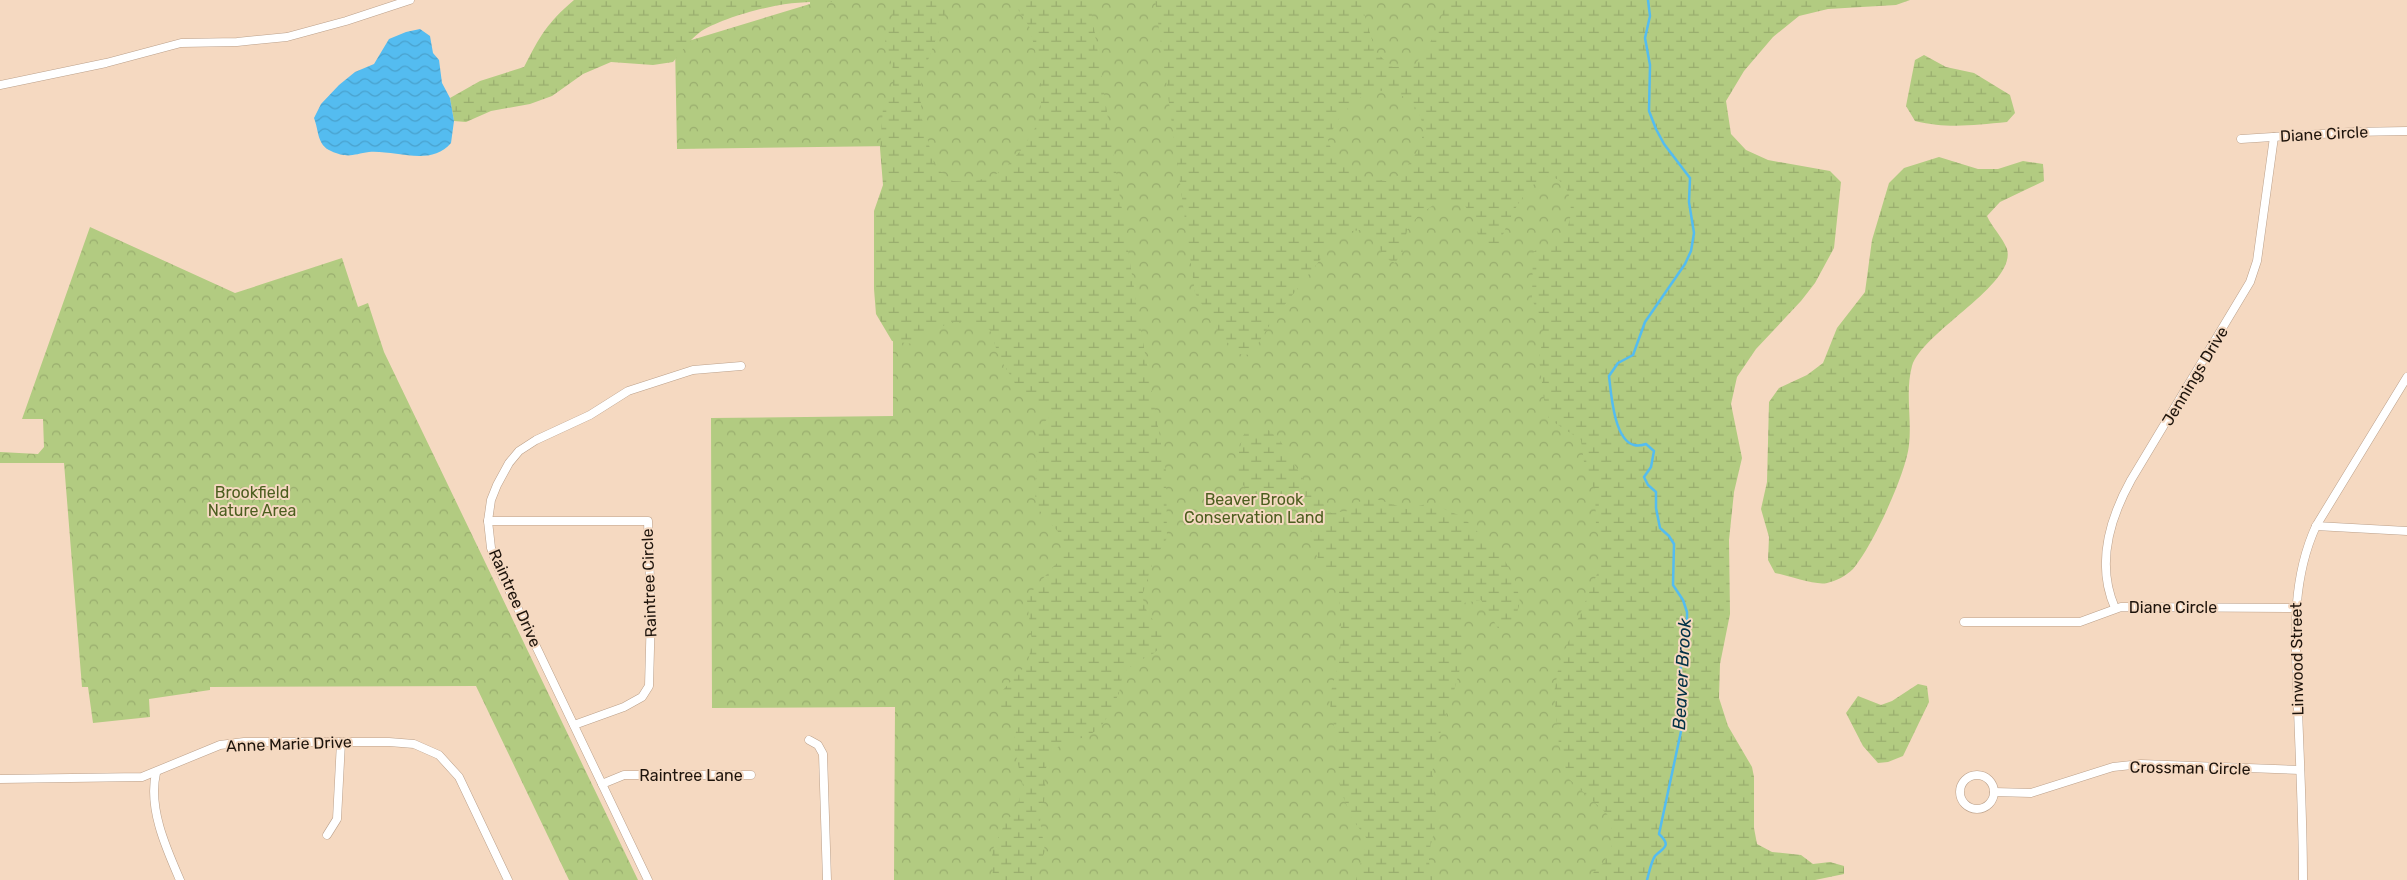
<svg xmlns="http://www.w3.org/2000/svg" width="2407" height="880" font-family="Rubik,sans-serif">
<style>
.forest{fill:url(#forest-crowns)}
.wetland{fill:url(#wetland-marsh);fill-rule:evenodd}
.water{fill:url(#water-waves)}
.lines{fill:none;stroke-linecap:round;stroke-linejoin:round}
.stream{stroke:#54bcf0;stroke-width:2.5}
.street-casing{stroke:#bba08a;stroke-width:9}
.street{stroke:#fff;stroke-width:8}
.labels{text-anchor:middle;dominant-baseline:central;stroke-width:4;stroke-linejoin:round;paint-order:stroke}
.street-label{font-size:16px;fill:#1e140c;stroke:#f5d9c1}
.park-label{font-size:16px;fill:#4c5e1f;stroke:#f5d9c1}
.water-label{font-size:18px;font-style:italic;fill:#023146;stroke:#f5d9c1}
</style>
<defs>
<pattern id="forest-crowns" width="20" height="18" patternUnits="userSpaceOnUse" patternTransform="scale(1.25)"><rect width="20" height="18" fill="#b2cb81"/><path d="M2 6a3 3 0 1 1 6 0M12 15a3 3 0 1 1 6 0" fill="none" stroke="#99ad6e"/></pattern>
<pattern id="wetland-marsh" width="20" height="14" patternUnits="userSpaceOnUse" patternTransform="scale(1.25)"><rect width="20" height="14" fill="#b2cb81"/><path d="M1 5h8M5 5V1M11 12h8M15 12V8" fill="none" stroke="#99ad6e"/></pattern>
<pattern id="water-waves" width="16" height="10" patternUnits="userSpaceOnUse" patternTransform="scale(1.25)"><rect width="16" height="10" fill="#54bcf0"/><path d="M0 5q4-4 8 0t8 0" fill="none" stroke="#49a1cd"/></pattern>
</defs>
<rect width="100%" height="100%" fill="#f5d9c1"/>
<g class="forest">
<path d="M810,0H1648L1647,880H894L895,707L712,708L711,418L893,416V146L677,149L675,45L810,4Z"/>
<path d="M90,227L235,293L342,258L358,307L368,303L384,352L638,880H569L476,686L210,687V690L149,699L150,717L93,723L88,687H82L64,463H0V452L38,454L44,447L43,419H22Z"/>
</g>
<g class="wetland">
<path d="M574,0H853C833,3 814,1 795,3C770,5 718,19 699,33C689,40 681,53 673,62L653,65L611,62L583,74L552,96L530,104L491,111L466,122L454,121L450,98L480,81L524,67C540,36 547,23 574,0Z"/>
<path d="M882,0H951L923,73L920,91L922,119L935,167L953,181L970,182L992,177L1006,167L1022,149L1037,125L1041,105V82L1037,59L1030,28L1012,0H1090L1091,8L1138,314L1166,471L1167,538L1153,562L1142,596L1147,612L1164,634V644L1154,653L1135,663L1123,673L1119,693L1108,716L1100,728L1086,737L1064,742L1051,753L1044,774L1046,792L1040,821L1045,851L1033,880H993L992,851L1006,821L1016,811L1023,786L1013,742L1016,732L1015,724L1007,717L1000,705L1002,691L1028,663L1032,641L1027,600L1035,587L1060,560L1063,547L1060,534L1039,510L1035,495L1038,432L1042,424L1052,415V410L1048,406L1034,402L1016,385L999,357L990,330L969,322H952L927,333L913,344L892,341L876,314L874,289V211L883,185L880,148L883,108L893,87V69L884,37C893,22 897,11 882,0Z"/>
<path d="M1155,0H1360L1376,53L1393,67L1414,66L1435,35L1447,0H1910L1896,5L1828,9L1799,16L1773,37L1744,71L1726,101L1731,134L1746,150L1768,160L1830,171L1841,182L1834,248L1815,283L1801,301L1756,349L1737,377L1731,404L1742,458L1734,492L1729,540L1730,614L1720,664L1719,698L1728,726L1752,767L1754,777V828L1757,844L1772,852L1801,855L1813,864L1830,862L1844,866V874L1815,880H1591V875L1604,862L1611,847L1612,830L1607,814L1569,779L1559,745L1554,693L1559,664L1597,574L1601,545L1596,525L1595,489L1586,477L1581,440L1549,419L1544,400L1539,358L1544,334L1532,298L1533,253L1540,245C1544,245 1549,246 1552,244C1575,236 1578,188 1555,178C1551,177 1546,177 1543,176C1516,199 1512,215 1498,246L1489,249L1478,237L1475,217L1461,202L1449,200L1436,203L1418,216L1407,230L1403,251L1395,263L1383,257L1378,243L1360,230L1345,232L1329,244L1320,260L1272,321L1251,355L1239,354L1220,335L1195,293ZM1372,91C1380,91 1389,90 1395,93C1415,99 1428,121 1421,142C1416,158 1403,171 1391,182L1357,176L1335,160L1328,140C1336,120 1351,100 1372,91Z"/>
<path d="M1924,55L1946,67L1974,73L2010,95L2015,113L2007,122C1973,125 1949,129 1915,121L1906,106L1915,60Z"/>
<path d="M1939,157L1978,169H1998L2023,161L2043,164L2044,181L2000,202L1987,216C1992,227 2003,238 2007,249C2017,284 1923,331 1912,366C1905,392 1912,419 1909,445C1906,474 1872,547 1853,569C1846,576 1836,581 1827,583C1816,586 1787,575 1775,573L1768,560L1769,537L1761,509L1767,482L1769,402L1779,388L1807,375L1823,363L1837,328L1865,292L1872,240L1889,183L1904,168Z"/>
<path d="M1249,427L1266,428L1279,439L1307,485L1331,513L1348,511L1367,496L1407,509L1430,503L1463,517L1504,559L1516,582L1520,602L1515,620L1499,630L1481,600L1464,603C1458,623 1465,644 1461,664C1454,699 1437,732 1433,767C1431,785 1437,803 1436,821C1433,845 1423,854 1434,880H1356L1367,839L1353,820L1342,794L1337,773L1338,748L1329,699L1340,658L1341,622L1338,580C1330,574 1321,566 1317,556C1306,528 1317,506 1277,503L1259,527L1250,497L1238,476L1239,451L1243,436Z"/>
<path d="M1918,684L1927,686L1929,702L1903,756L1888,762L1878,763L1863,746L1846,713L1858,696L1881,705L1892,701Z"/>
</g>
<path class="water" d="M420,29L430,36L433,53L439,60L442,83L450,98L454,121L451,143C431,167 396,150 369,152C354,154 348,159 331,151C317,145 319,131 314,118L321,104L339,85L355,72L374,64L389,39L406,32Z"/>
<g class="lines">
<path class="stream" d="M1647,880C1649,873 1651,862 1655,856C1662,848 1673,847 1659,834L1683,722L1680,648L1687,624V612L1683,600L1673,585L1674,544L1669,536L1660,528L1656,508V492L1648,485L1644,477L1651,467L1654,451L1646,444C1643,445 1638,446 1634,445C1614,440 1611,393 1609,376L1618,363L1633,355L1645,322L1685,264L1691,251L1694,233L1689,202L1690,178L1664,144L1656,129L1649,111L1650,65L1645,38L1650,16L1648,0"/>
<g class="street-casing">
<g id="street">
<path d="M0,85L106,63L181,43L237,42L287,37L346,21L410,0"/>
<path d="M2241,139L2352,132L2407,131"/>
<path d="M488,521H648L651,611L649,686L642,697L624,707L574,725"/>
<path d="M2316,526L2407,531"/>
<path d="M2115,608C2096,565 2110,518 2131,480L2250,282L2257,261L2274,137"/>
<path d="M1964,622H2080L2121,607L2295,608"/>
<path d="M809,740L818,745L823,754L827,880"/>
<path d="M156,773C148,808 166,848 180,880"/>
<circle cx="1977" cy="792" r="17"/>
<path d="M0,779L142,777L220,745L244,742H389L414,744L439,755L459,777L508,880"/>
<path d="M602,784L624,775H751"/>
<path d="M1994,792L2031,793L2113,767L2141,764L2300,770"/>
<path d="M327,835L337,819L341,742"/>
<path d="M648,880L497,565L491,548L488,521L491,500L497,485L509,463L519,451L536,440L590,415L628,391L693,370L741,366"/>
<path d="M2303,880C2303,823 2300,766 2298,709C2296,646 2289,585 2316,526L2407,377"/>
</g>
</g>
<use href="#street" class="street"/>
</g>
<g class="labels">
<g class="street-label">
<text transform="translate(2324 134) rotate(-3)">Diane Circle</text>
<text transform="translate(2195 376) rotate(-59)">Jennings Drive</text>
<text transform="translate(649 583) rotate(-92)">Raintree Circle</text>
<text transform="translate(515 598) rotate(66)">Raintree Drive</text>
<text x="2173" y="607">Diane Circle</text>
<text transform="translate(2297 659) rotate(-91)">Linwood Street</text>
<text transform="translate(289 744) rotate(-2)">Anne Marie Drive</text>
<text transform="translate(2190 768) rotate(1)">Crossman Circle</text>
<text x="691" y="775">Raintree Lane</text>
</g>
<g class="park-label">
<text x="252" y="492">Brookfield<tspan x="252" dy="18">Nature Area</tspan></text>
<text x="1254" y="499">Beaver Brook<tspan x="1254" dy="18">Conservation Land</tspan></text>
</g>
<g class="water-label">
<text transform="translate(1682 674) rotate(-87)">Beaver Brook</text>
</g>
</g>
</svg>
